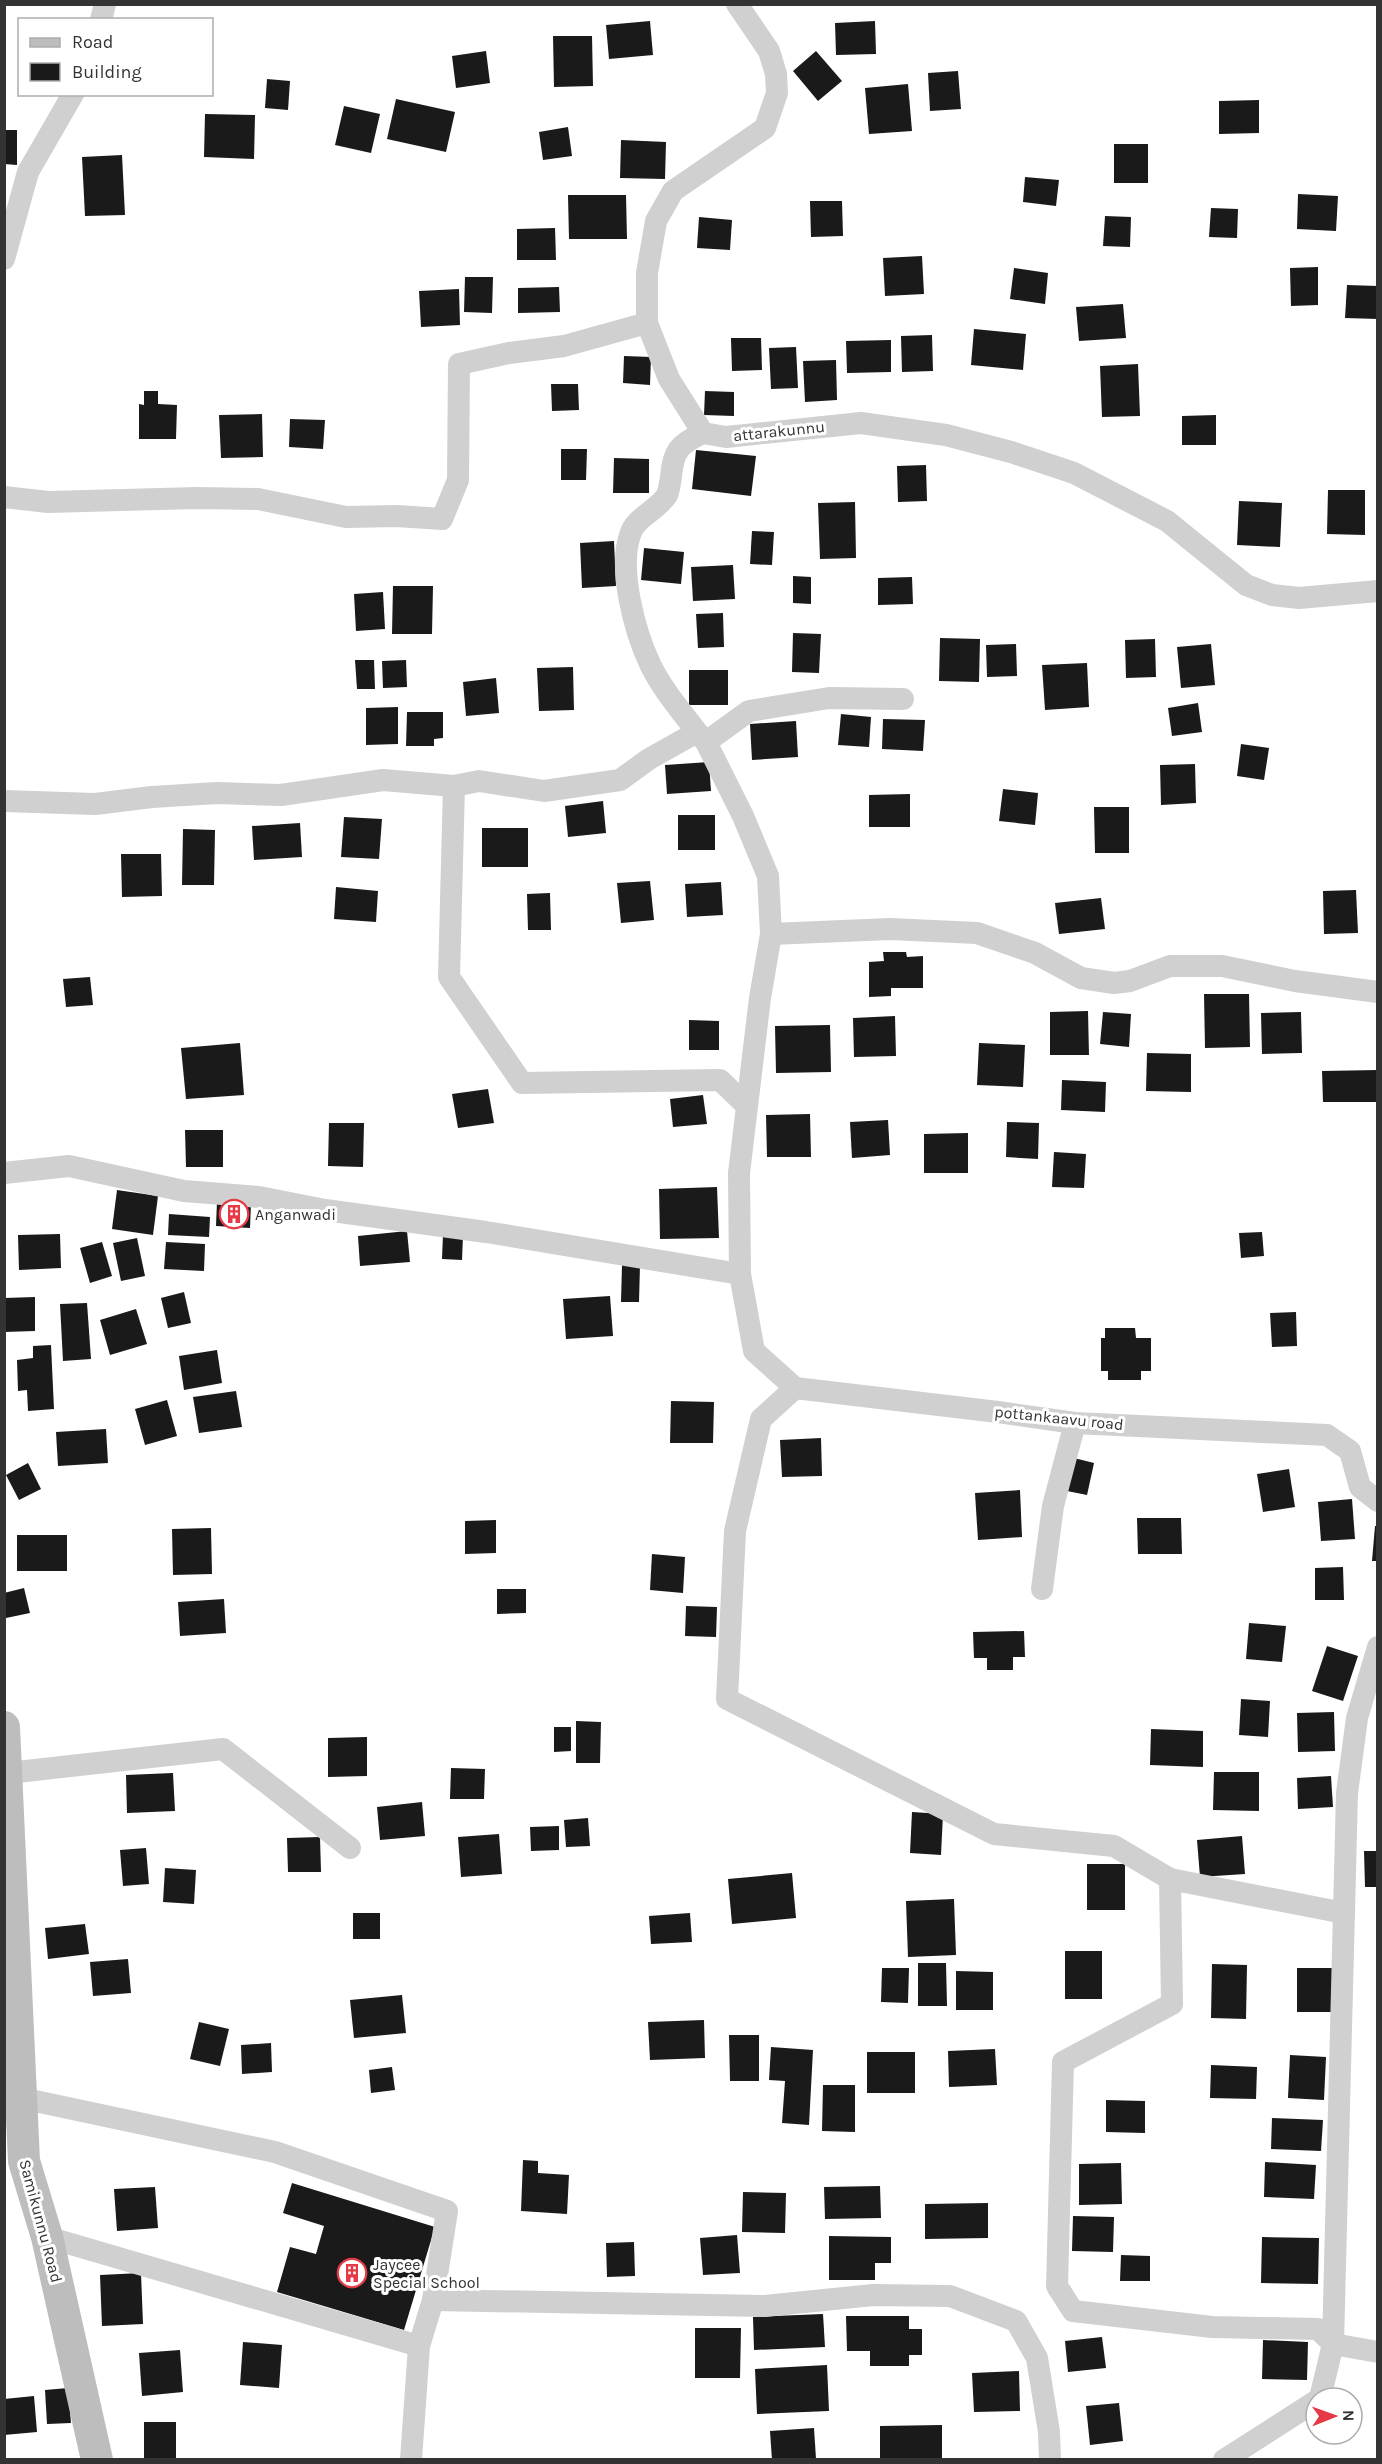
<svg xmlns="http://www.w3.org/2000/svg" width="1382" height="2464" font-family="Karla,sans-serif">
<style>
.building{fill:#1a1a1a}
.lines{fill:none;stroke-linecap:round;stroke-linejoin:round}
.minor{stroke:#d0d0d0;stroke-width:22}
.secondary{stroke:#bdbdbd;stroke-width:32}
.labels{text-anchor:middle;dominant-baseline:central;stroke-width:6;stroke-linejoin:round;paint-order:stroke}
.street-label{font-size:16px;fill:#333;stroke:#fff}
.poi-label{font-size:16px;fill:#333;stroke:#fff;text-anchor:start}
</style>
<rect width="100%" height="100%" fill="#fff"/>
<g class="building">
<path d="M650,21L653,55L609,59L606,25Z"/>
<path d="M875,21L876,54L836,55L835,23Z"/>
<path d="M553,36H592L593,86L554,87Z"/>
<path d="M486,51L490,83L456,88L452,56Z"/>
<path d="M816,51L842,81L818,101L793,71Z"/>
<path d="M958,71L961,109L930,111L928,73Z"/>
<path d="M267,79L290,81L288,110L265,108Z"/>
<path d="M908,84L912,131L869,134L865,88Z"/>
<path d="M396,99L455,112L446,152L387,139Z"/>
<path d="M1259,100V133L1219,134V101Z"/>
<path d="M344,106L380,114L371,153L335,145Z"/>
<path d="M205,114L255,115L254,159L204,157Z"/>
<path d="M568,127L572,156L543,160L539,132Z"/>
<path d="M4,130H17V165L4,164Z"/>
<path d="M621,140L666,142L665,179L620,178Z"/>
<rect x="1114" y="144" width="34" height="39"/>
<path d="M122,155L125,215L85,216L82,157Z"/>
<path d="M1025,177L1059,180L1056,206L1023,202Z"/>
<path d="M1298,194L1338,196L1336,231L1297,229Z"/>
<path d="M568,195H626L627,239H569Z"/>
<path d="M810,201H842L843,236L811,237Z"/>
<path d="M1211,208L1238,209L1237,238L1209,237Z"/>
<path d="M1105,216L1131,217L1130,247L1103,246Z"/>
<path d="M699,217L732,220L730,250L697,248Z"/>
<path d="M555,228L556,260H517V229Z"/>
<path d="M922,256L924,294L885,296L883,258Z"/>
<path d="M1318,267V305L1291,306L1290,268Z"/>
<path d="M1014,268L1048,273L1045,304L1010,299Z"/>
<path d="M465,277H493L492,313L464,312Z"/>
<path d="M1347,285L1378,286V319L1345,318Z"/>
<path d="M559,287L560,312L518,313V288Z"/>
<path d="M459,289L460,325L421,327L419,291Z"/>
<path d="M1123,304L1126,338L1079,341L1076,307Z"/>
<path d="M974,329L1026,334L1023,370L971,365Z"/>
<path d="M932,335L933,371L902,372L901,336Z"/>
<path d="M731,338H761L762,370L732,371Z"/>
<path d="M891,340V372L847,373L846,341Z"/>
<path d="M796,347L798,388L771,389L769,348Z"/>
<path d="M624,356L651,357L650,385L623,383Z"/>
<path d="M836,360L837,400L805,402L803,361Z"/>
<path d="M1138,364L1140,416L1102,417L1100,366Z"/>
<path d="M551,384H578L579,410L552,411Z"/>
<path d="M144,391H158V404L177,405L176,439H139V404L144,405Z"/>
<path d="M705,391L734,392V416L704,415Z"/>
<path d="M262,414L263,457L221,458L219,415Z"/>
<path d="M1216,415V445H1182V416Z"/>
<path d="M290,419L325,420L323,449L289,447Z"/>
<path d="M561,449H587L586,480H561Z"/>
<path d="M696,450L756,456L751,496L692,489Z"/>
<path d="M614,458L649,459V493H613Z"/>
<path d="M926,465L927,501L898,502L897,466Z"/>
<path d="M1328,490H1365V535L1327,534Z"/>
<path d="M1239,501L1282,503L1280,547L1237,545Z"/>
<path d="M855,502L856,558L820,559L818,503Z"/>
<path d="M752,531L774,532L772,565L750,564Z"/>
<path d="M614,541L616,586L582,588L580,543Z"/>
<path d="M644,548L684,552L681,584L641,580Z"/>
<path d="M733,565L735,599L693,601L691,567Z"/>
<path d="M793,576L811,577V604L793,603Z"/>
<path d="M912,577L913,604L878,605V578Z"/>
<path d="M393,586H433L432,634H392Z"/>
<path d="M383,592L385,629L356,631L354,594Z"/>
<path d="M723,613L724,647L698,648L696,614Z"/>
<path d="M793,633L821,634L819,673L792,672Z"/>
<path d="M940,638L980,639L979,682L939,681Z"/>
<path d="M1155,639L1156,677L1126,678L1125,640Z"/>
<path d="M1016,644L1017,676L987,677L986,645Z"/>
<path d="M1211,644L1215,685L1181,688L1177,647Z"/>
<path d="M355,660H374L375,689H357Z"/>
<path d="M406,660L407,687L383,688L382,661Z"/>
<path d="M1087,663L1089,707L1045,710L1042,665Z"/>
<path d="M573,667L574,710L539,711L537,668Z"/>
<rect x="689" y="670" width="39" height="35"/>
<path d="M496,678L499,713L466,716L463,682Z"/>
<path d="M1198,703L1202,732L1172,736L1168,708Z"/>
<path d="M398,707V744L366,745V708Z"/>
<path d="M407,712H443V738L434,739V746H406Z"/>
<path d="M841,714L871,717L869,747L838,745Z"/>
<path d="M883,719L925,720L923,751L882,749Z"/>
<path d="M796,721L798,757L752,760L750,724Z"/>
<path d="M1241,744L1269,748L1264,780L1237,776Z"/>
<path d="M709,762L711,791L667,794L665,765Z"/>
<path d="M1195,764L1196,803L1161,805L1160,765Z"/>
<path d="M1003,789L1038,793L1035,825L999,821Z"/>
<path d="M910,794V827H869V795Z"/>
<path d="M603,801L606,833L568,837L565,806Z"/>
<path d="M1094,807H1129V853H1095Z"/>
<rect x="678" y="815" width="37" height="35"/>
<path d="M344,817L382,819L379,859L341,857Z"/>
<path d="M300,823L302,857L254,860L252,826Z"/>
<rect x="482" y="828" width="46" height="39"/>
<path d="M183,829L215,830L214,885H182Z"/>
<path d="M121,854H161L162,896L122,897Z"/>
<path d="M650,881L654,920L621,923L617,883Z"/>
<path d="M721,882L723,915L687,917L685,884Z"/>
<path d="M336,887L378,891L376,922L334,919Z"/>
<path d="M1356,890L1358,933L1324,934L1323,891Z"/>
<path d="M550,893L551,930H528L527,894Z"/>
<path d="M1101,898L1105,929L1059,934L1055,903Z"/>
<path d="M883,952H906L907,957L923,956V988H891V996L869,997V962L884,961Z"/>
<path d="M90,977L93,1005L66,1007L63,979Z"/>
<path d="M1204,994H1249L1250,1047L1205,1048Z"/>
<path d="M1088,1011L1089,1055H1050V1012Z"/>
<path d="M1103,1012L1131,1014L1129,1047L1100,1044Z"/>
<path d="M1301,1012L1302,1053L1262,1054L1261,1013Z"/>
<path d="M895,1016L896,1056L854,1057L853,1018Z"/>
<path d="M689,1020L719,1021V1050H689Z"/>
<path d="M830,1025L831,1072L776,1073L775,1026Z"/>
<path d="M240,1043L244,1095L186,1099L181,1048Z"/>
<path d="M979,1043L1025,1045L1023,1087L977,1085Z"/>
<path d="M1147,1053L1191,1054V1092L1146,1091Z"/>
<path d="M1378,1070V1102H1323L1322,1071Z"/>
<path d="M1062,1080L1106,1082L1105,1112L1061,1110Z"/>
<path d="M488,1089L494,1123L458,1128L452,1094Z"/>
<path d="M703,1095L707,1124L673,1127L670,1099Z"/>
<path d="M810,1114L811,1157H767L766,1115Z"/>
<path d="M888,1120L890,1155L852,1158L850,1122Z"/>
<path d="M1007,1122L1039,1123L1038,1159L1006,1157Z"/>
<path d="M329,1123H364L363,1167L328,1166Z"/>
<path d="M185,1130H223V1167H186Z"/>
<path d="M968,1133V1173H924V1134Z"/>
<path d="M1054,1152L1086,1154L1084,1188L1052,1187Z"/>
<path d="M717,1187L719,1238L660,1239L659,1189Z"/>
<path d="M117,1190L158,1196L153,1235L112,1229Z"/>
<path d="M217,1201L251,1203L250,1228L216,1226Z"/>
<path d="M169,1214L210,1217L209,1237L168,1235Z"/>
<path d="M407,1231L410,1262L360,1266L358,1236Z"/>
<path d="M1262,1232L1264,1256L1241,1258L1239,1233Z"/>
<path d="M60,1234L61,1268L19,1270L18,1235Z"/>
<path d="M443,1234L463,1235L462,1260L442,1259Z"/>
<path d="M137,1238L145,1276L121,1281L113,1243Z"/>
<path d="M102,1242L112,1276L90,1283L80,1248Z"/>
<path d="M166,1242L205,1244L204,1271L164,1269Z"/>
<path d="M622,1265H640L639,1302H621Z"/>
<path d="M184,1292L191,1323L168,1328L161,1298Z"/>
<path d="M610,1296L613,1336L566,1339L563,1299Z"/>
<path d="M35,1297V1331L4,1332V1298Z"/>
<path d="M87,1303L91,1359L63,1361L60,1304Z"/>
<path d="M136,1309L147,1344L110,1355L100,1320Z"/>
<path d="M1296,1312L1297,1346L1272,1347L1270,1313Z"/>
<path d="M1105,1328H1135L1136,1338H1151V1371H1141V1380H1108V1371H1101V1338H1105Z"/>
<path d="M51,1345L54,1409L28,1411L27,1390L18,1391L17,1360L33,1358V1346Z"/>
<path d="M217,1350L222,1383L184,1390L179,1356Z"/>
<path d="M236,1391L242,1427L199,1433L193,1397Z"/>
<path d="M167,1400L177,1436L145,1445L135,1409Z"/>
<path d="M671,1401L714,1402L713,1443H670Z"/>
<path d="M106,1429L108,1463L58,1466L56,1432Z"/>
<path d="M821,1438L822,1476L782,1477L780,1440Z"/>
<path d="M1074,1458L1094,1463L1087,1495L1067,1491Z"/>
<path d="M28,1463L41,1489L19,1500L6,1475Z"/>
<path d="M1289,1469L1295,1507L1263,1512L1257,1474Z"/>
<path d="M1020,1490L1022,1537L978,1540L975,1493Z"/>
<path d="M1352,1499L1355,1539L1321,1541L1318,1502Z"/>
<path d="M1137,1518H1181L1182,1554H1138Z"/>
<path d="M496,1520V1553L465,1554V1521Z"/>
<path d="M1375,1526H1378V1561H1372Z"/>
<path d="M211,1528L212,1574L173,1575L172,1529Z"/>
<rect x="17" y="1535" width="50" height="36"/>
<path d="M652,1554L685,1557L683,1593L650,1590Z"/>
<path d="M1343,1567L1344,1600H1315V1568Z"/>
<path d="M24,1588L30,1613L6,1618L4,1593Z"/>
<path d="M497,1589H526V1613L497,1614Z"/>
<path d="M224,1599L226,1633L180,1636L178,1602Z"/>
<path d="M686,1606L717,1607L716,1637L685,1636Z"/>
<path d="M1249,1623L1286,1626L1282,1662L1246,1659Z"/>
<path d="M1024,1631L1025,1657H1013V1670H987V1658H974L973,1632Z"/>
<path d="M1327,1646L1358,1656L1343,1701L1312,1691Z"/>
<path d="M1241,1699L1270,1701L1268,1737L1239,1735Z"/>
<path d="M1334,1712L1335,1751L1298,1752L1297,1713Z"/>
<path d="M576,1721L601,1722L600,1763H576Z"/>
<path d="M554,1727H571V1751L554,1752Z"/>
<path d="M1151,1729L1203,1731V1767L1150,1765Z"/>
<path d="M367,1737V1776L328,1777V1738Z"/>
<path d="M451,1768L485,1769L484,1799H450Z"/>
<path d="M1214,1772H1259V1811L1213,1810Z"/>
<path d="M173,1773L175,1811L127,1813L126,1775Z"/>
<path d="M1331,1776L1333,1807L1298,1809L1297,1778Z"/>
<path d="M422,1802L425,1836L380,1840L377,1807Z"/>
<path d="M912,1812L943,1814L941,1855L910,1853Z"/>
<path d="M588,1818L590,1846L566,1847L564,1820Z"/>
<path d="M559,1826V1850L531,1851L530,1827Z"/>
<path d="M499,1834L502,1874L461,1877L458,1837Z"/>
<path d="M1242,1836L1245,1874L1200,1877L1197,1840Z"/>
<path d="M320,1837L321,1872H288L287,1838Z"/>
<path d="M146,1848L149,1884L123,1886L120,1850Z"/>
<path d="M1364,1851H1378V1887H1365Z"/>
<rect x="1087" y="1864" width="38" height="46"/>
<path d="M165,1868L196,1870L194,1904L163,1902Z"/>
<path d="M792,1873L796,1918L732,1924L728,1879Z"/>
<path d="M954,1899L956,1955L908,1957L906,1901Z"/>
<rect x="353" y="1913" width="27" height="26"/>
<path d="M690,1913L692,1942L651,1944L649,1916Z"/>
<path d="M85,1924L89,1954L48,1959L45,1928Z"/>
<rect x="1065" y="1951" width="37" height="48"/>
<path d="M128,1959L131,1993L93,1996L90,1962Z"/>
<path d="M918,1963H946L947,2006H918Z"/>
<path d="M1212,1964L1247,1965L1246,2019L1211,2018Z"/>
<path d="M882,1968H909L908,2003L881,2002Z"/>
<path d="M1297,1968H1336L1335,2012H1297Z"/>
<path d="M956,1971L993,1972V2010H956Z"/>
<path d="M402,1995L406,2033L354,2038L350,2000Z"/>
<path d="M704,2020L705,2058L650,2060L648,2022Z"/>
<path d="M199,2022L229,2029L220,2066L190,2059Z"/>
<path d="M729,2035H759V2081H730Z"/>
<path d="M271,2043L272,2072L242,2074L241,2045Z"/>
<path d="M771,2047L813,2050L809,2125L782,2123L785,2081L769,2080Z"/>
<path d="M995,2049L997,2085L949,2087L948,2051Z"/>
<rect x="867" y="2052" width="48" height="41"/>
<path d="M1290,2055L1326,2057L1324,2100L1288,2098Z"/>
<path d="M1211,2065L1257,2067L1256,2099L1210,2098Z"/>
<path d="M392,2067L395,2090L371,2093L369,2070Z"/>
<path d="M823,2085H855V2132L822,2131Z"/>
<path d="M1106,2100L1145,2101V2133L1106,2132Z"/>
<path d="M1272,2118L1323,2120L1321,2151L1271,2149Z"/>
<path d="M523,2160L538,2161V2173L569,2175L567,2214L521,2211Z"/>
<path d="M1265,2162L1316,2165L1314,2199L1264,2197Z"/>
<path d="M1121,2163L1122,2204L1079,2205V2164Z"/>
<path d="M292,2183L435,2227L404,2330L277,2292L290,2247L316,2254L324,2226L283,2213Z"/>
<path d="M880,2186L881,2218L825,2219L824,2187Z"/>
<path d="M155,2187L158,2228L117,2231L114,2189Z"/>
<path d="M743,2192L786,2193L785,2233L742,2232Z"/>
<path d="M988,2203V2238L925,2239V2204Z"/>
<path d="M1073,2216L1114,2217L1113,2252L1072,2251Z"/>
<path d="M737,2235L740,2273L703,2275L700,2238Z"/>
<path d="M829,2236L891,2237V2263H875V2280H829Z"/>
<path d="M1262,2237L1319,2238L1318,2284L1261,2283Z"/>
<path d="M634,2242L635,2276L607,2277L606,2243Z"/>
<path d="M1121,2255L1150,2256V2281H1120Z"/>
<path d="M141,2273L143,2324L102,2326L100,2275Z"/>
<path d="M823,2314L825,2347L754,2350L753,2317Z"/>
<path d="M846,2316H909V2329H922V2355H909V2366H870V2351H847Z"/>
<path d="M695,2328H741L740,2378H695Z"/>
<path d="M1102,2337L1106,2368L1068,2372L1065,2341Z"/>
<path d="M1263,2340L1308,2342L1307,2380L1262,2379Z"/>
<path d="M243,2342L282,2345L279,2388L240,2385Z"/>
<path d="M180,2350L183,2392L142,2396L139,2353Z"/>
<path d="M827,2365L829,2411L757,2414L755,2369Z"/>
<path d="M1019,2371L1020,2411L974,2412L972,2373Z"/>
<path d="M68,2388L71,2423L47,2424L45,2390Z"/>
<path d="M34,2396L37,2432L4,2435V2399Z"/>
<path d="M1119,2403L1123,2441L1090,2445L1086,2406Z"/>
<rect x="144" y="2422" width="32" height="38"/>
<path d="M942,2425V2460H880V2426Z"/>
<path d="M814,2428L816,2459L772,2460L770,2431Z"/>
</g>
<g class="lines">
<g class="minor">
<path d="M737,4L769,51L776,74L777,93L765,128L673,191L656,221L647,273V323L669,379L703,433L726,437L861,423L946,435L1011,452L1074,473L1167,521L1246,585L1272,595L1299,598L1378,591"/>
<path d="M101,20L105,4"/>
<path d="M4,259L28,172L73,94"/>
<path d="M4,497L48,502L197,498L258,499L346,517L397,516L442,519L458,480L459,364L509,353L564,346L647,323"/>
<path d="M697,732C681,711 662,689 650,664C635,632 618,570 630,535C635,517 657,511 667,495C669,491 670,483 671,477C673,451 679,444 703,433"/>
<path d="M706,742L749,711L829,698L903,699"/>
<path d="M454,786L449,977L522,1083L720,1080L746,1105"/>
<path d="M4,801L95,804L152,797L217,793L281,795L383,780L454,786L479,781L544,791L620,780L649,759L697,732L706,742L743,816L768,876L771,934L890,929L977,933L1035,953L1081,978L1114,983L1130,981L1170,966H1222L1295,981L1378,992"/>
<path d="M771,934L760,998L739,1173L740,1274L754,1351L795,1388L998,1412L1075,1423L1327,1435L1350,1451L1360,1487L1378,1501"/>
<path d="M4,1173L69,1166L184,1191L259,1197L325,1210L486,1232L740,1274"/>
<path d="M795,1388L761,1419L735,1531L727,1699L994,1834L1114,1846L1170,1879"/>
<path d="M1042,1589L1053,1506L1075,1423"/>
<path d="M8,1773L223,1749L350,1848"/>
<path d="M4,2090L21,2098L275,2152L447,2211L433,2300L419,2346L411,2460"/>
<path d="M47,2237L419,2346"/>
<path d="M433,2300L765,2306L873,2295L950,2296L1016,2321L1037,2358L1049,2432L1050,2460"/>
<path d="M1333,2344L1318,2329L1212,2327L1073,2311L1057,2286L1063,2062L1172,2004L1170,1879L1344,1913"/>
<path d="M1333,2344L1347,1793L1357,1718L1378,1647"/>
<path d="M1320,2398L1333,2344L1378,2352"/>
<path d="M1224,2460L1316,2401"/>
</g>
<path class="secondary" d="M4,1727L24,2161L47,2237L97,2460"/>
</g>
<defs>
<g id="building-ring" transform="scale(1.5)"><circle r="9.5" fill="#fff" stroke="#e63946" stroke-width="1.5"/><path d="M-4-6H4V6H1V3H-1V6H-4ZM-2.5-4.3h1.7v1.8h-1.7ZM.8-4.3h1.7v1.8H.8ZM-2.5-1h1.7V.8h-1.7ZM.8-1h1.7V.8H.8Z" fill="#e63946"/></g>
</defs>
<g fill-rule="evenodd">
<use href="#building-ring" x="234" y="1214"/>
<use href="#building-ring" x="352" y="2273"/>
</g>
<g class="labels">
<g class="street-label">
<text transform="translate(779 431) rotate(-6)">attarakunnu</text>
<text transform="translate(1059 1418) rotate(6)">pottankaavu road</text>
<text transform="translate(41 2221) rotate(75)">Samikunnu Road</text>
</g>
<g class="poi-label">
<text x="255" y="1214">Anganwadi</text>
<text x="373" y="2264">Jaycee<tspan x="373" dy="18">Special School</tspan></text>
</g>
</g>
<rect width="1382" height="2464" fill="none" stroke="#333333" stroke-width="12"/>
<rect x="18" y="18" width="195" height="78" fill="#ffffff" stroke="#adadad" stroke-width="1.5"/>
<rect x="30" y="38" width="30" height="9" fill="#bdbdbd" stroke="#adadad" stroke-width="1.5"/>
<text x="72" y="48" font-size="18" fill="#333333">Road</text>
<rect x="30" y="63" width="30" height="18" fill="#1a1a1a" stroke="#adadad" stroke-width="1.5"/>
<text x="72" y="78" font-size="18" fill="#333333">Building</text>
<g transform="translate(1334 2416) rotate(89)"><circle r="28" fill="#ffffff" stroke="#adadad" stroke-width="1.5"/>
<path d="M0-4.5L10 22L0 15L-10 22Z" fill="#e63946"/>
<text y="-9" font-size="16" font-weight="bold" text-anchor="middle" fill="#333333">N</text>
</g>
</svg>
